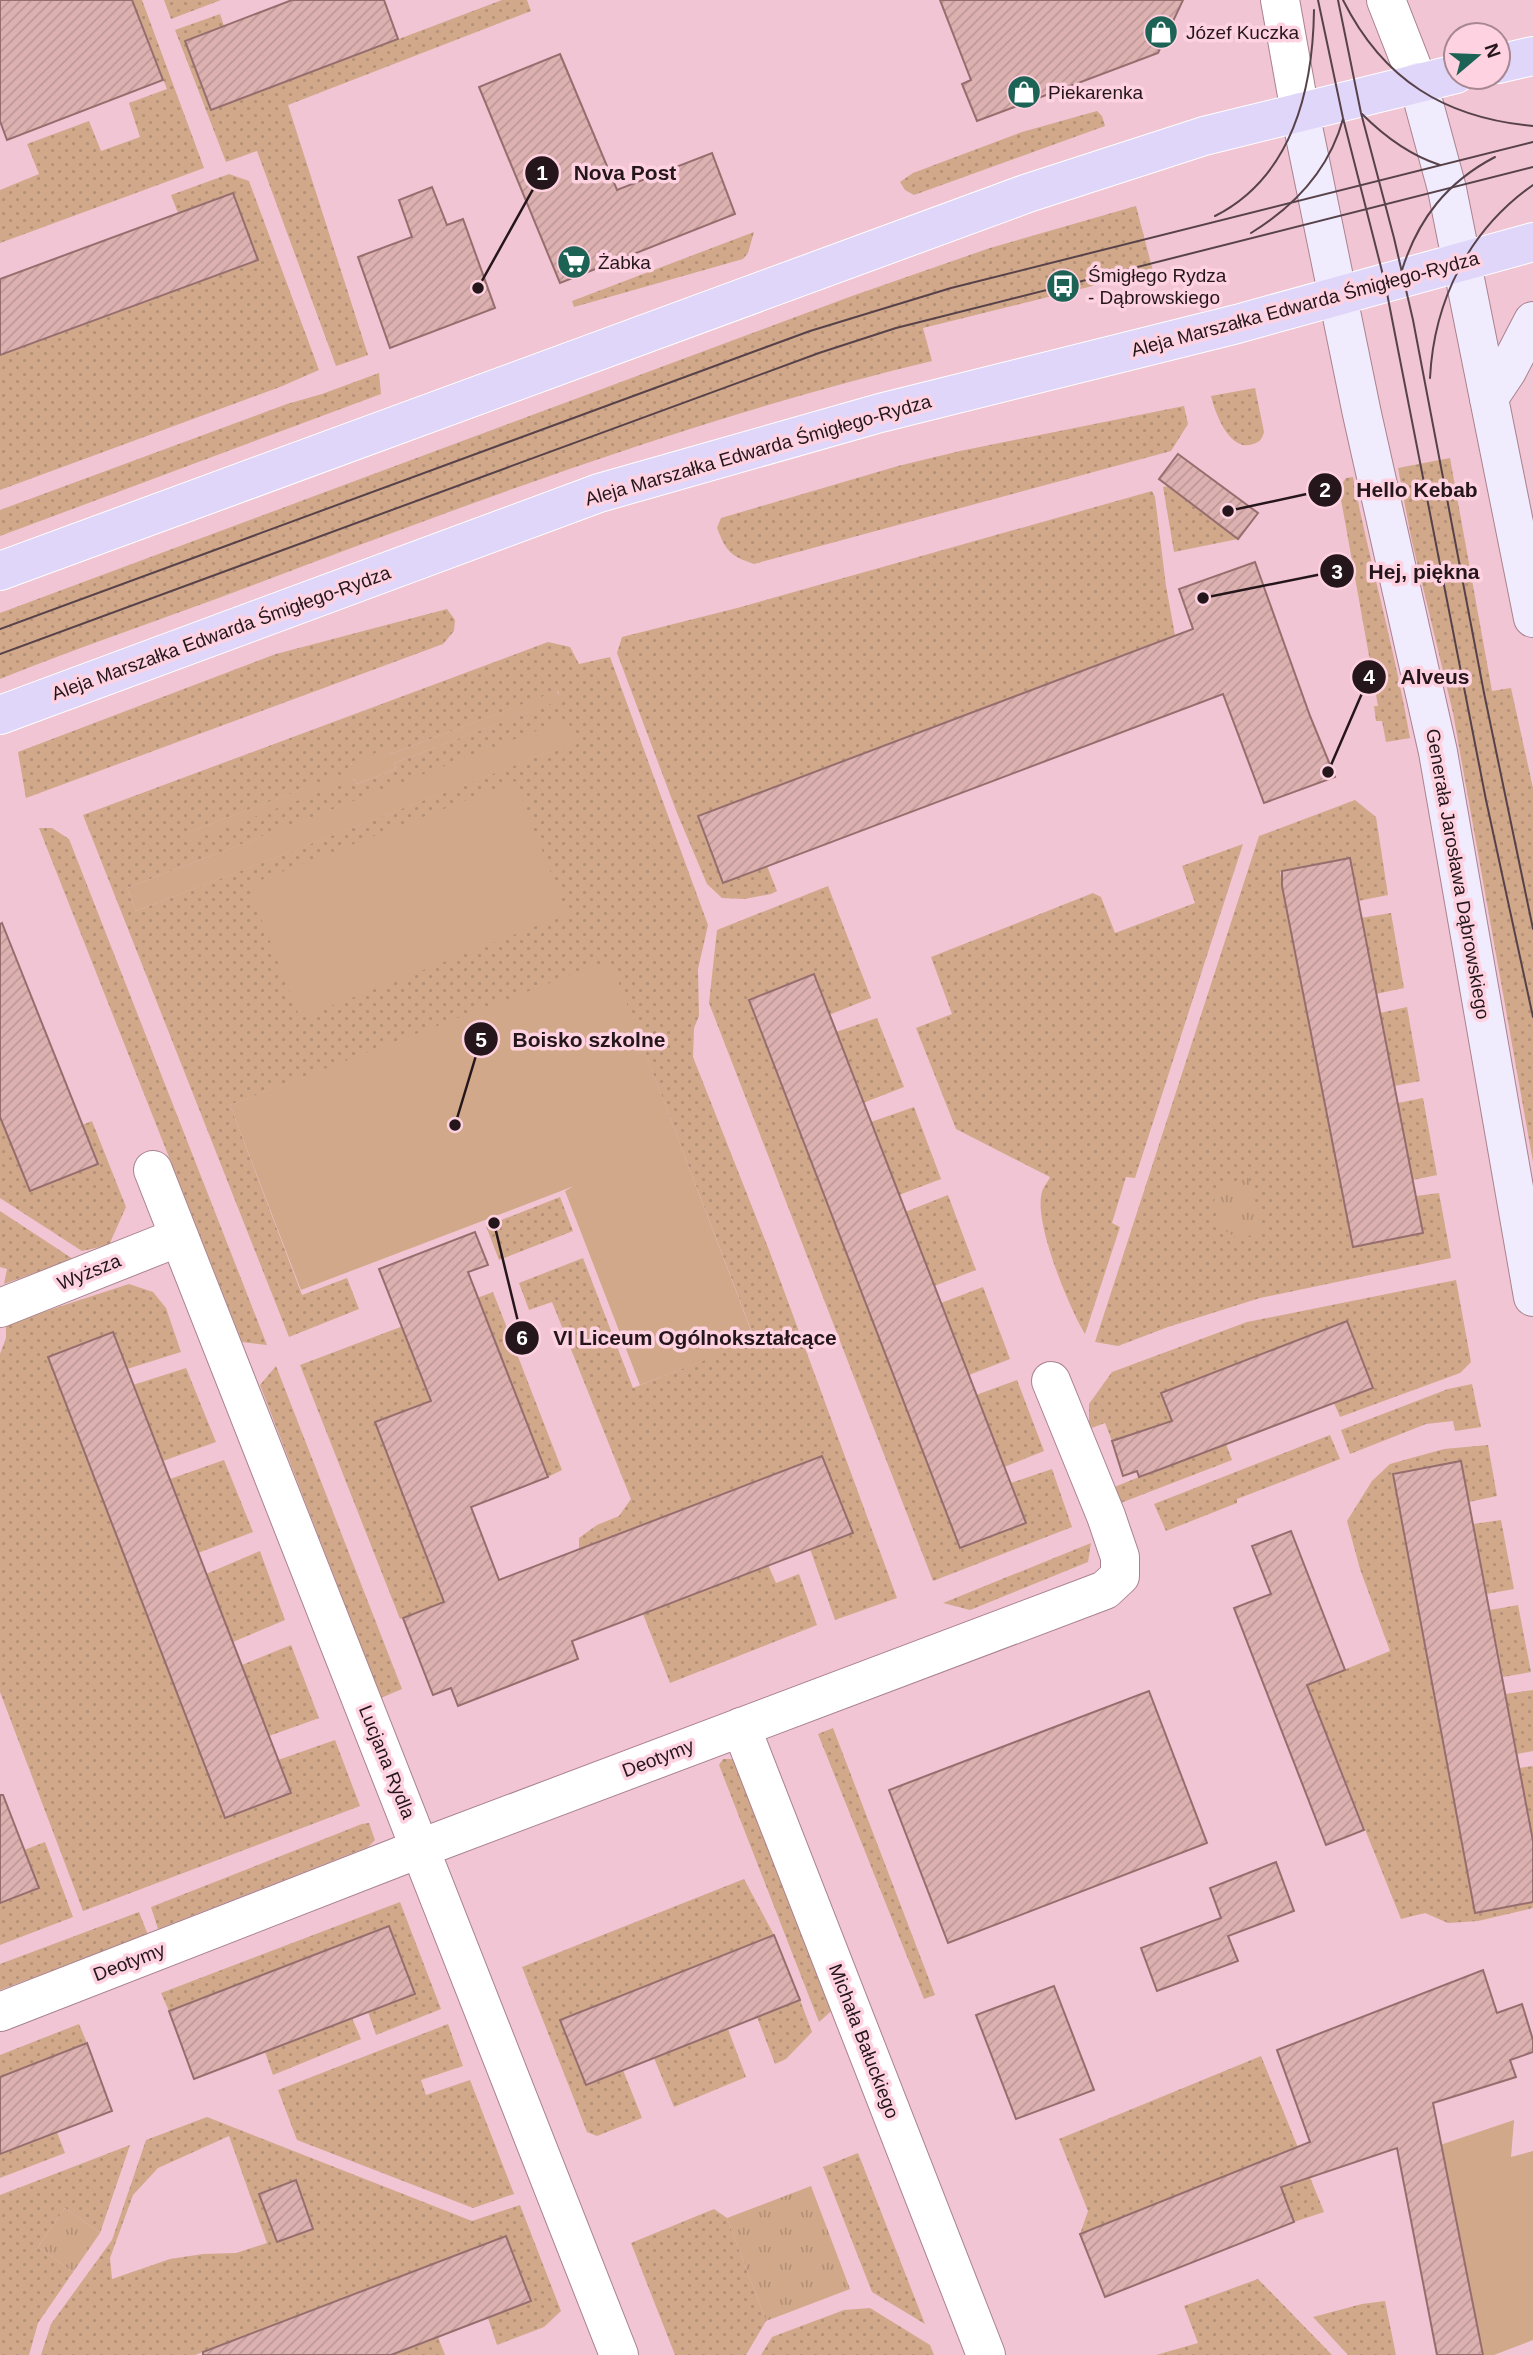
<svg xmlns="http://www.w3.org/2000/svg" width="1533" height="2355" font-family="Helvetica,sans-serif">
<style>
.grass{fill:url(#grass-dots);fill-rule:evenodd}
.park{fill:url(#park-tufts)}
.garden{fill:#d1a88a}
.building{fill:url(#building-hatch);stroke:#976e6e;stroke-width:2}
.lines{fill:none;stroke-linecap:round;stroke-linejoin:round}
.minor-casing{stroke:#aa828f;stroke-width:40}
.tertiary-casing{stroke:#aa828f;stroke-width:40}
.secondary-casing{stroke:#aa828f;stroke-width:40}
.primary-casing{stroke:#fff;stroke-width:40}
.minor{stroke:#fff;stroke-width:38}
.tertiary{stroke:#fff;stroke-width:38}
.secondary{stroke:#f0ebfd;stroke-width:38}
.primary{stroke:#e0d6fa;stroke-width:38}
.tram{stroke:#584249;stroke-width:2}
.labels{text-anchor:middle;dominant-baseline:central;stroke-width:7;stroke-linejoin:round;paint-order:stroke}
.poi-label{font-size:19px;fill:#25161b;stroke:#fed2e0;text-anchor:start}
.street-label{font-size:19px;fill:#25161b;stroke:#fed2e0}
.leader{fill:none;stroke:#25161b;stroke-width:2.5}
.callout-dot{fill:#25161b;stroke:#fed2e0;stroke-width:2.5}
.mark-label{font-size:21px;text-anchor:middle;font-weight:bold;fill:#fff}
.callout-label{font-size:21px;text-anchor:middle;font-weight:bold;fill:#25161b;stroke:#fed2e0;stroke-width:7;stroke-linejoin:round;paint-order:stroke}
</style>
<defs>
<pattern id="grass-dots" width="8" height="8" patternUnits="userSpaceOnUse" patternTransform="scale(1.75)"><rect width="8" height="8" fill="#d1a88a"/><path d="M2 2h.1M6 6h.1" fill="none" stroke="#b39076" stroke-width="1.8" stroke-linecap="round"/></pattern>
<pattern id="park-tufts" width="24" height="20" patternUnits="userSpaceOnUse" patternTransform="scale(1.75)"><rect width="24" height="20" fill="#d1a88a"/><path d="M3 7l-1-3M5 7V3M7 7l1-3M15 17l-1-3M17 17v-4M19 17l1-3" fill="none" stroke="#b39076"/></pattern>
<pattern id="building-hatch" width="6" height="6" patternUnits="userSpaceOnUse" patternTransform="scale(1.75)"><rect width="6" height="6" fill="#deb1b1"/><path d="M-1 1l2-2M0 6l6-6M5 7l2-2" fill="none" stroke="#be9898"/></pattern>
</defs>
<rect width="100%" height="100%" fill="#f1c5d3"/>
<g class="grass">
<path d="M132,0H142L204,168L0,243V190L39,174L27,144L89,121L101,151L140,137L129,103L167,89Z"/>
<path d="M164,0H221L171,19Z"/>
<path d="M502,0H527L531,11L288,105L368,355L336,366L257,151L226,162L175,30L220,14L224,26L185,41L211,110Z"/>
<path d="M1097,111L1102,116L1105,126L914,195L905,190L900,182L913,173L1022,132Z"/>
<path d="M229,174L249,181L319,370L280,387L0,490V355L258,260L233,193L178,213L171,195Z"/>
<path d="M1136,206L1153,271L923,328L932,361C698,417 473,502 248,587C166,618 82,646 0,679V613L852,296L990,248Z"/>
<path d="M754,232L748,253L743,259L574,307L572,301Z"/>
<path d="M379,373L381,394L0,536V510L287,404L322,394Z"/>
<path d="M1255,388L1264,432C1262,439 1260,442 1253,444C1230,453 1215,413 1211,396Z"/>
<path d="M1184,406L1188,424L1171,451L754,564C730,556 726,551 717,528L721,518L898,466L960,451Z"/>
<path d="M1450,458L1492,691L1511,688L1533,788V1162L1453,713L1411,537L1398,468Z"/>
<path d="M1353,477C1370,564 1395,650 1410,738L1386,742L1382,721H1376L1374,706H1378L1339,488L1346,478Z"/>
<path d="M1214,480L1217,483L1198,509L1238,539L1174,552L1163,487Z"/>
<path d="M1152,491L1155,497L1166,586L1175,635L698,816L767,866L777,891L771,894L744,899L722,898L707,884L677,813L617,653L622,637L741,607Z"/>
<path d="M447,609L455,620L454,631L443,644L26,798L18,752L276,654Z"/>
<path d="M548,642L570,647L579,664L610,657L708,925L698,969L699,1016L694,1028L693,1057L769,1250L897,1598L835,1620L810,1549L852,1532L822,1456L579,1549V1538L597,1525L619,1516L631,1499L552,1302L529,1310L519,1283L583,1258L633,1388L755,1340L610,961L230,1105L302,1295L347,1278L359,1309L289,1337L83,815ZM558,691L560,700L394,763L396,769L357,784L355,779L187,833L354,770L351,763L389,749L391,754ZM567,720L575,742L136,911L127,888Z"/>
<path d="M1355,800L1376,817L1388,895L1358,901L1350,858L1280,872L1353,1246L1423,1233L1416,1196L1439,1193L1451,1258L1260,1298L1168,1327L1118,1346L1095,1342L1259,836Z"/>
<path d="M39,828H52L69,839L267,1345L242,1342Z"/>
<path d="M1243,844L1135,1178L1126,1177L1112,1223L1120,1227L1085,1334C1069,1307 1033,1222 1042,1192C1043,1187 1048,1182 1050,1177L956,1129L916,1028L952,1014L931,957L1093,893L1101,897L1115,933L1195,903L1182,866Z"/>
<path d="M828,886L871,998L829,1015L813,974L749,1000L960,1548L1025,1523L1011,1483L1052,1469L1072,1527L933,1581L709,1003L717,930Z"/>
<path d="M1391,913L1404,988L1376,994L1361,918Z"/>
<path d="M1407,1007L1420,1081L1394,1086L1380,1013Z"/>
<path d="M877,1018L904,1087L863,1103L836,1032Z"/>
<path d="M1423,1098L1437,1175L1413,1180L1398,1103Z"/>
<path d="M914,1107L941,1179L899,1195L871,1122Z"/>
<path d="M0,1117L30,1191L97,1164L82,1125L92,1121L126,1207L109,1245L82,1251L0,1198Z"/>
<path d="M948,1195L976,1270L934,1286L905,1212Z"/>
<path d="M560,1197L573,1231L499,1260L486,1226Z"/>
<path d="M0,1211L73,1259L4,1284L7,1269L0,1267Z"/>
<path d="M1456,1280L1471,1362L1460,1373L1340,1417L1334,1403L1373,1387L1347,1321L1162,1393L1187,1459L1226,1444L1232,1460L1118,1504L1112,1488L1139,1477L1138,1432L1112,1441L1105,1423L1089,1429V1404L1112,1372L1247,1322Z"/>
<path d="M129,1284L153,1292L166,1308L181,1352L127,1369L113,1332L48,1357L225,1818L291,1793L278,1760L335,1740L360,1806L83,1911L0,1692V1354L6,1338V1324Z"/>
<path d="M983,1287L1010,1359L969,1375L941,1303Z"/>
<path d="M493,1292L562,1470L548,1477L488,1325L412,1354L431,1401L375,1423L444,1602L400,1619L300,1365Z"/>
<path d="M276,1366L402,1689L381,1698L260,1385Z"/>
<path d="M186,1368L216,1442L163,1461L133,1385Z"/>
<path d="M1017,1380L1044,1451L1004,1467L976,1395Z"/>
<path d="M1472,1384L1481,1427L1455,1431L1453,1421L1426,1424L1350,1454L1341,1430L1448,1389Z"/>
<path d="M1330,1435L1340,1459L1237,1499V1503L1166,1531L1154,1504Z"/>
<path d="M1488,1445L1497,1496L1469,1502L1461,1461L1393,1474L1475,1912L1533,1902V1908L1478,1921L1448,1923L1425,1913L1401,1919L1307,1685L1390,1651L1360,1569L1347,1521L1372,1481L1390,1464L1444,1449Z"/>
<path d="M224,1460L253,1532L198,1553L170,1479Z"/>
<path d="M1501,1520L1514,1589L1486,1594L1473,1524Z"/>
<path d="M1091,1543L1088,1562L970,1610L943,1603Z"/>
<path d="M260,1551L285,1620L233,1642L206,1574Z"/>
<path d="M768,1565L776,1583L799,1574L817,1625L670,1683L643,1614Z"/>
<path d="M1518,1605L1531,1672L1503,1677L1490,1610Z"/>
<path d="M291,1645L319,1718L269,1736L242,1665Z"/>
<path d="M1533,1690V1751L1517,1754L1505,1694Z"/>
<path d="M833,1728L935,1995L924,1999L818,1734Z"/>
<path d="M723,1759H734L837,2006L819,2022L719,1765Z"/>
<path d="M1533,1766V1841L1519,1768Z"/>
<path d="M369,1823L375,1840L368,1847L158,1929L151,1907L362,1824Z"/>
<path d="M45,1842L73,1917L0,1945V1903L24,1850Z"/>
<path d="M744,1879L774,1935L560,2020L586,2084L623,2070L642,2118L597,2136L587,2132L522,1967Z"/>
<path d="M400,1902L441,2009L376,2035L368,2012L415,1994L388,1926L169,2011L161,1993Z"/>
<path d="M139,1912L148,1935L0,1990V1964Z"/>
<path d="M800,2000L812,2032L786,2059L775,2064L757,2017Z"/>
<path d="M352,2018L361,2039L273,2075L265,2052Z"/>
<path d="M79,2024L87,2043L0,2077V2055Z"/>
<path d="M448,2024L463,2066L421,2080L426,2095L470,2080L514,2194L473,2208L297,2140L278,2090Z"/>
<path d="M728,2029L746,2077L674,2107L654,2058Z"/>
<path d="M1261,2056L1324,2212L1294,2222L1269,2159L1080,2234L1088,2211L1059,2139Z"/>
<path d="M207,2117L472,2221L520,2205L561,2311L544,2327L497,2345L488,2318L531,2301L506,2236L195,2355H41L51,2324L112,2240L146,2140ZM229,2136L267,2243L236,2253L203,2254L170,2259L112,2279L110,2258L133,2195L158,2168ZM296,2180L313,2229L277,2242L260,2194Z"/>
<path d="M57,2132L65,2153L0,2178V2154Z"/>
<path d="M130,2145L100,2233L65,2208L38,2247L73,2272L38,2323L29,2355H0V2195Z"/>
<path d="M858,2153L925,2324L872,2292L823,2167Z"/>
<path d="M714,2209L727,2218L766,2321L746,2355H675L631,2243Z"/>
<path d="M1258,2279L1332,2355H1156L1198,2343L1184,2306Z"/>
<path d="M1385,2301L1396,2355H1348L1313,2317L1362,2304Z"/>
<path d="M870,2308L930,2345L934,2355H761L772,2337L844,2310Z"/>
<path d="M438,2337L445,2355H391Z"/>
</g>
<g class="park">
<path d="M1248,1178L1265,1231L1239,1239L1222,1229L1214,1201L1223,1186Z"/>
<path d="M811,2186L850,2289L766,2321L727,2218Z"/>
<path d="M65,2208L100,2233L73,2272L38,2247Z"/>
</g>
<g class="garden">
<path d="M557,691L561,700L394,763L396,769L357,784L355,779L190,841L187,833L353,770L351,762L389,748L391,754Z"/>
<path d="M567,719L576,742L136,911L127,888Z"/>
<path d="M515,781L567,914L300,1018L248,885Z"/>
<path d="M610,960L755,1341L640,1385L565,1191L574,1186L301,1290L230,1105Z"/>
<path d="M1514,2120L1511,2157L1533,2151V2340L1494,2355H1483L1440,2145Z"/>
</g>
<g class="building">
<path d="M0,0H132L163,80L7,140L0,121Z"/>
<path d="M292,0H384L398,39L211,110L185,41Z"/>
<path d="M940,0H1183L1158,53L977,121L962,84L971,80Z"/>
<path d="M560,54L617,190L712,153L735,214L560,283L479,87Z"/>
<path d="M432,187L447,225L463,219L495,308L390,348L358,257L412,237L399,200Z"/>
<path d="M233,193L258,260L0,355V279Z"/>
<path d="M1178,454L1258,513L1238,539L1159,479Z"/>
<path d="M1255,562L1310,716L1335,777L1264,803L1223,694L723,883L698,816L1193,629L1179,589Z"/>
<path d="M1350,858L1423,1233L1353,1247L1282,886V871Z"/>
<path d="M2,923L98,1164L30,1191L0,1117V924Z"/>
<path d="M814,974L1026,1523L960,1548L749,1000Z"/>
<path d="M475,1232L488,1265L468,1272L548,1477L471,1507L499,1580L822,1456L853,1533L572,1641L578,1659L458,1706L451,1688L433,1695L403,1618L444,1602L375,1422L431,1401L379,1269Z"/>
<path d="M1347,1321L1373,1388L1161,1469L1139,1477L1137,1471L1123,1476L1112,1441L1172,1421L1161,1393Z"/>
<path d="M113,1332L291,1793L225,1818L48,1357Z"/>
<path d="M1461,1461L1533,1841V1902L1475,1913L1393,1474Z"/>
<path d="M1291,1531L1345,1670L1307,1685L1364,1830L1326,1845L1234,1608L1271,1594L1252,1546Z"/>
<path d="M1149,1691L1207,1843L948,1943L889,1790Z"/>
<path d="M0,1795H3L39,1888L0,1903Z"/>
<path d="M1276,1862L1294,1911L1228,1936L1238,1961L1157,1991L1141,1948L1221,1918L1210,1888Z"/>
<path d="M389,1926L415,1994L194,2079L169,2011Z"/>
<path d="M774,1935L800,2000L586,2085L560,2020Z"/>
<path d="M1483,1970L1497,2013L1522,2004L1533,2040V2052L1510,2060L1516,2077L1433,2103L1483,2355H1437L1397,2148L1281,2187L1294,2222L1105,2297L1080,2234L1310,2142L1277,2050Z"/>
<path d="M1054,1986L1094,2090L1016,2119L976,2015Z"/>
<path d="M87,2043L112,2111L0,2154V2077Z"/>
<path d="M296,2180L313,2229L277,2242L259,2194Z"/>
<path d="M506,2236L531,2301L391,2355H203V2352Z"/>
</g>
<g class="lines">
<g class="minor-casing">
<g id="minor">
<path d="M153,1170L619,2355"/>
<path d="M0,1308L179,1237"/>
<path d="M741,1727L986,2355"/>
<path d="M0,2012L421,1848L1105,1590L1120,1576V1557L1106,1516L1051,1381"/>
</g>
</g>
<g class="tertiary-casing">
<g id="tertiary">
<path d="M1280,0L1300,112"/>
<path d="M1386,0L1418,82"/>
</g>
</g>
<g class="secondary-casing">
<g id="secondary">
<path d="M1418,82L1447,189L1533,618"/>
<path d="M1300,112L1362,414L1438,752L1533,1297"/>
<path d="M1489,398L1507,371L1533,321"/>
</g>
</g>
<g class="primary-casing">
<g id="primary">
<path d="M1498,64L1533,56"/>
<path d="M0,571L1028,193L1204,136L1456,74"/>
<path d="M0,715L599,493L880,413L1237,324L1533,242"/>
</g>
</g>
<use href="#minor" class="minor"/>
<use href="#tertiary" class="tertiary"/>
<use href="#secondary" class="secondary"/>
<use href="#primary" class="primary"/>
<g class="tram">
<path d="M1318,0L1343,118L1385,283L1486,800L1533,1017"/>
<path d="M1338,0L1361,113L1394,238L1413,320L1484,693L1533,929"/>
<path d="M1343,0C1383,80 1445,118 1533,126"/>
<path d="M1362,114C1385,137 1409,155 1440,165"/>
<path d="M1215,216C1292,177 1313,90 1314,10"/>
<path d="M1251,233C1295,206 1329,170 1343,119"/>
<path d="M1402,270C1418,219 1447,182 1495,157"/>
<path d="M1430,378C1434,300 1469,230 1533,185"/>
<path d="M0,629L810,331L951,288L1533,142"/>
<path d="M0,654L819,353L896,328L1533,167"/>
</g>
</g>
<defs>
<g id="shop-disc" transform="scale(1.75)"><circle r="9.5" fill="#1c6356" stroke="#fed2e0"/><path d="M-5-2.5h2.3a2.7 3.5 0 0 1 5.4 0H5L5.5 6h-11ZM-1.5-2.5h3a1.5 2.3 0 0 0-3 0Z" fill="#fff"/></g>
<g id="supermarket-disc" transform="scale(1.75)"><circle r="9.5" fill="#1c6356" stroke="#fed2e0"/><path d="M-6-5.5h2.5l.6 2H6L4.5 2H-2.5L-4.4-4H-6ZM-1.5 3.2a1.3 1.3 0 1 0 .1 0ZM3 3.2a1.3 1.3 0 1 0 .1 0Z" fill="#fff"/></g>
<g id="bus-disc" transform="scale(1.75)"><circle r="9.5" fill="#1c6356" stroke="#fed2e0"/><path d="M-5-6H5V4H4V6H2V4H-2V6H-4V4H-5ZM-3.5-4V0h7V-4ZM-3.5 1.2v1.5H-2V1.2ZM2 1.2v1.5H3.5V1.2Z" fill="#fff"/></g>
</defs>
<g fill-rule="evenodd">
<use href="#shop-disc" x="1161" y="32"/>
<use href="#shop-disc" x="1024" y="92"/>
<use href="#supermarket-disc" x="574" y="262"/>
<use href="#bus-disc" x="1063" y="286"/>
</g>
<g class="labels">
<g class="poi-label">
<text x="1186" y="32">Józef Kuczka</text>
<text x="1048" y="92">Piekarenka</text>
<text x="598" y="262">Żabka</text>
<text x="1088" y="275">Śmigłego Rydza<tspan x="1088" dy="22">- Dąbrowskiego</tspan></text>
</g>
<g class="street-label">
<text transform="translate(1305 304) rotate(-15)">Aleja Marszałka Edwarda Śmigłego-Rydza</text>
<text transform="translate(758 450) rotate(-16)">Aleja Marszałka Edwarda Śmigłego-Rydza</text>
<text transform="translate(221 633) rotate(-20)">Aleja Marszałka Edwarda Śmigłego-Rydza</text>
<text transform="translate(1458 874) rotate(80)">Generała Jarosława Dąbrowskiego</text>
<text transform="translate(89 1272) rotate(-22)">Wyższa</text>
<text transform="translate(658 1758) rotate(-21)">Deotymy</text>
<text transform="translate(387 1762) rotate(68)">Lucjana Rydla</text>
<text transform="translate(129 1962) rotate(-21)">Deotymy</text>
<text transform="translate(864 2041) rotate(69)">Michała Bałuckiego</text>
</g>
</g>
<path class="leader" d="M478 288L542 173M1228 511L1325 490M1203 598L1337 571M1328 772L1369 677M455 1125L481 1039M494 1223L522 1338"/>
<g class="callout-dot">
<circle cx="478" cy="288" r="7"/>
<circle cx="1228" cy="511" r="7"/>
<circle cx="1203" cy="598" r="7"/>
<circle cx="1328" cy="772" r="7"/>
<circle cx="455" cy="1125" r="7"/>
<circle cx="494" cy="1223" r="7"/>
<circle cx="542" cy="173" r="18"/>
<circle cx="1325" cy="490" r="18"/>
<circle cx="1337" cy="571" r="18"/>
<circle cx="1369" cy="677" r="18"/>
<circle cx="481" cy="1039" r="18"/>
<circle cx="522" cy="1338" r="18"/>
</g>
<g class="mark-label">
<text x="542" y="180">1</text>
<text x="1325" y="497">2</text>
<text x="1337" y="579">3</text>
<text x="1369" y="684">4</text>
<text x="481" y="1047">5</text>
<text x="522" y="1345">6</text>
</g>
<g class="callout-label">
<text x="625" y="180">Nova Post</text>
<text x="1417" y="497">Hello Kebab</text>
<text x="1424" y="579">Hej, piękna</text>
<text x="1435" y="684">Alveus</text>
<text x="589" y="1047">Boisko szkolne</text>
<text x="695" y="1345">VI Liceum Ogólnokształcące</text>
</g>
<g transform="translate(1477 56) rotate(71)"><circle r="33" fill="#fed2e0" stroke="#a78791" stroke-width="2"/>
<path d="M0-5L12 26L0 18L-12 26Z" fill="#1c6356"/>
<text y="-10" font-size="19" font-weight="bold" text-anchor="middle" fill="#25161b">N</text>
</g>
</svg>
